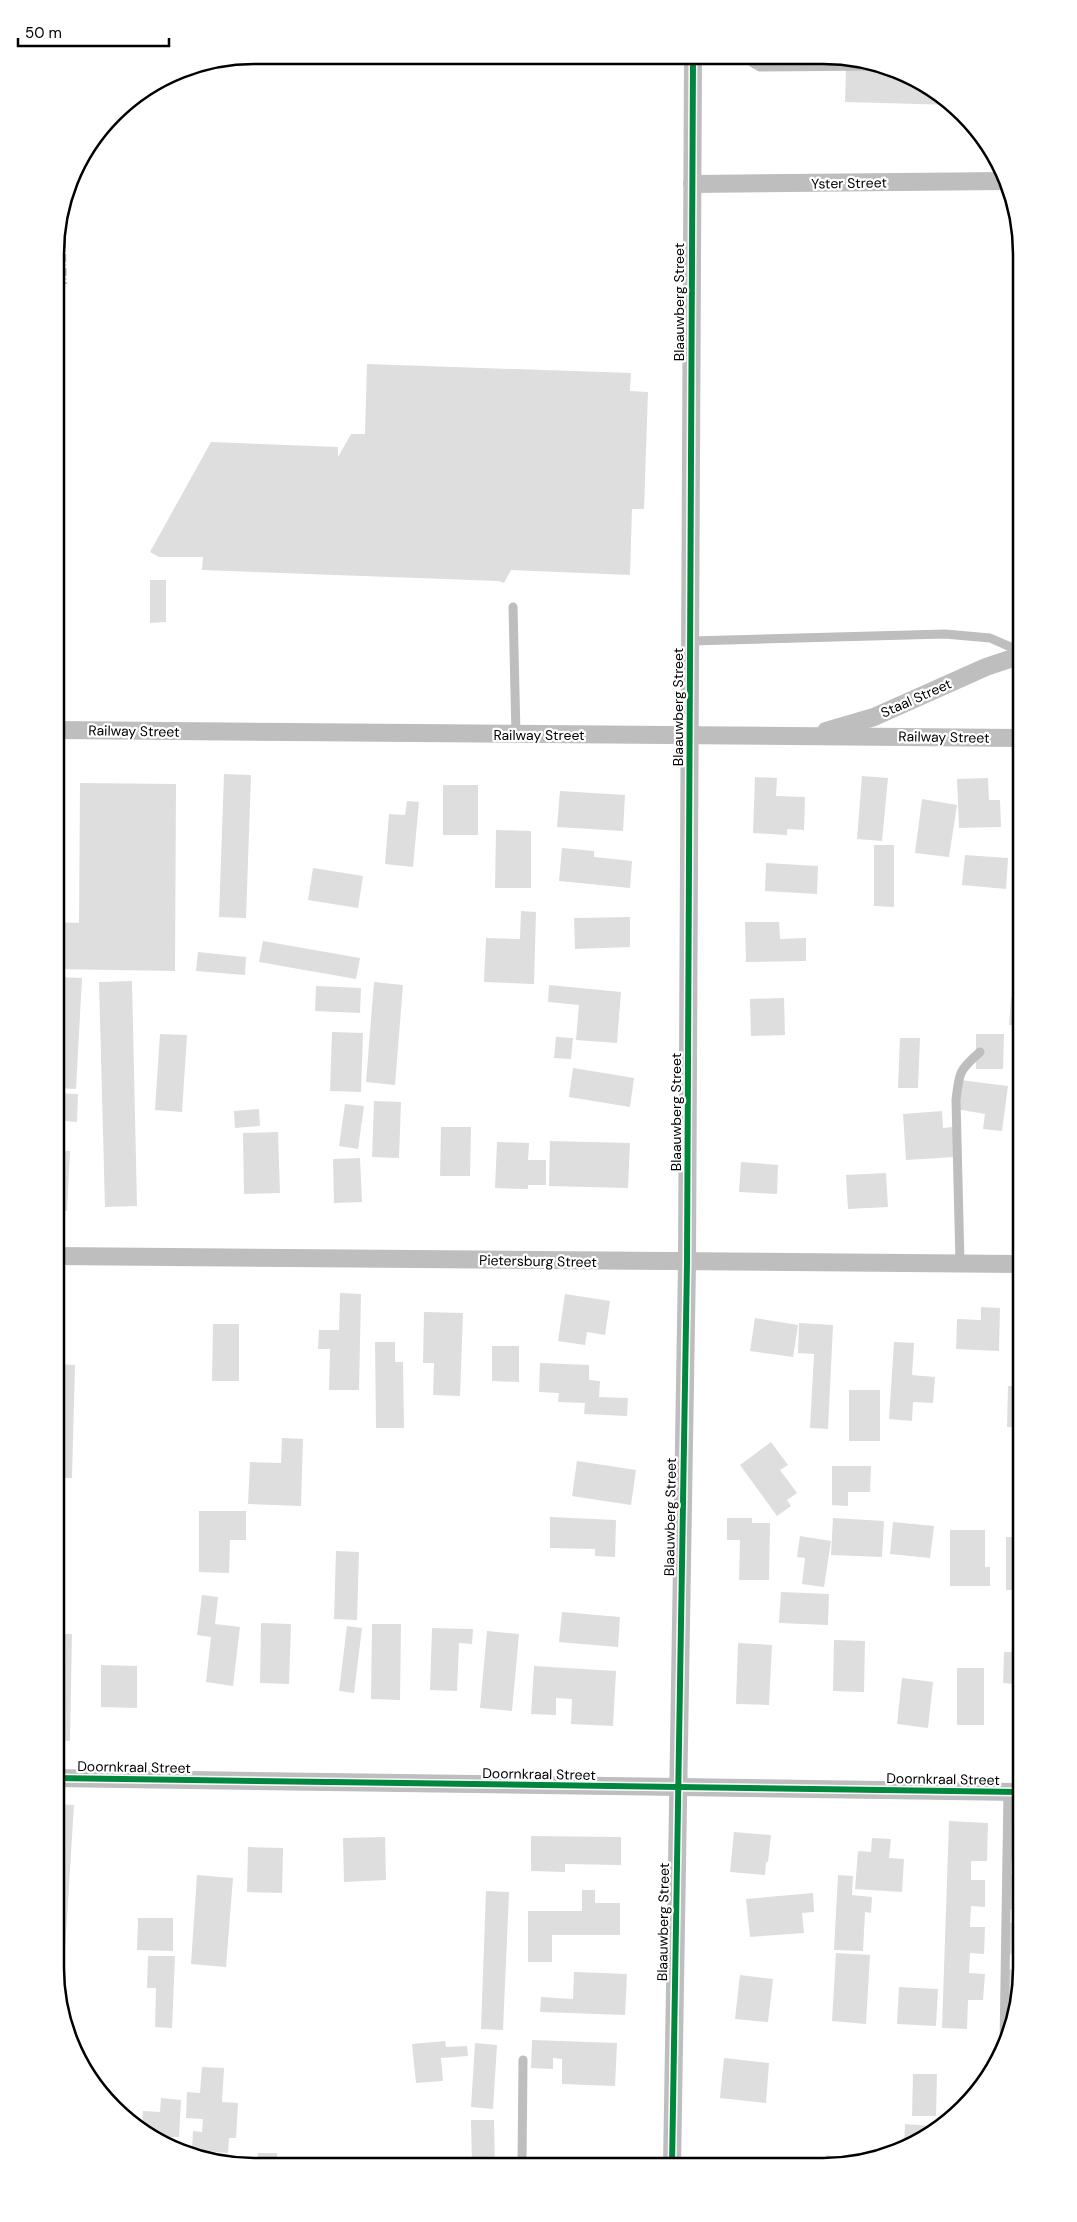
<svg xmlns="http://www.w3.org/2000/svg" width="1077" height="2222" viewBox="0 0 1077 2222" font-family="'DM Sans',sans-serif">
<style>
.building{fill:#dedede}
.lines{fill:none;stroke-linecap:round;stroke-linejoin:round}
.service{stroke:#bebebe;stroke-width:9}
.minor{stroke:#bebebe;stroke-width:18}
.rail{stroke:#bebebe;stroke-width:4;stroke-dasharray:8 2.5 1 2.5;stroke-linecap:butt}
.cycleway-casing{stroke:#fff;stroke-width:9}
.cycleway{stroke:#00873e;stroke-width:6}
.labels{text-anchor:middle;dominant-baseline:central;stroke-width:4.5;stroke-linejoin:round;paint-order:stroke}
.street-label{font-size:14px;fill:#000;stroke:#fff}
.rim{fill:none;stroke:#000;stroke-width:2.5}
</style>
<rect width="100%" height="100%" fill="#fff"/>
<g class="building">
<path d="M 846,67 L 891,69 L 911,76 L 955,105 L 845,102 Z"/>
<path d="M 367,364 L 631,373 L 630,391 L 648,392 L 644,509 L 632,509 L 630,575 L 511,570 L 504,583 L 499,581 L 202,570 L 203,557 L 159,557 L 150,552 L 211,442 L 338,447 L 338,457 L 351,434 L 365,434 Z"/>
<path d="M 150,580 L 166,580 L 166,622 L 150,623 Z"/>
<path d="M 224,774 L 251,775 L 246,918 L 219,917 Z"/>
<path d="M 862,776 L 888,778 L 882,841 L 857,839 Z"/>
<path d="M 755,777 L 777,778 L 776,796 L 805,797 L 804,830 L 787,829 L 787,835 L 753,833 Z"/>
<path d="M 988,778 L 989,800 L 1000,800 L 1001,827 L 959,828 L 957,779 Z"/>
<path d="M 80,783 L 176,784 L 175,971 L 55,969 L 55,922 L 79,923 Z"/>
<rect x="443" y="785" width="35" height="50"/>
<path d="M 560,791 L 625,795 L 623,831 L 557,827 Z"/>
<path d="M 922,799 L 957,805 L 949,857 L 915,853 Z"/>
<path d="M 407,801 L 419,802 L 413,867 L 385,864 L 389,814 L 405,815 Z"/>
<path d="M 496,830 L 531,831 L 531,888 L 495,888 Z"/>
<path d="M 874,845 L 894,845 L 894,907 L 874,906 Z"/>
<path d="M 562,848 L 594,851 L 594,857 L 632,861 L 630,888 L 559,881 Z"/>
<path d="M 965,855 L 1008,858 L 1006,889 L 962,885 Z"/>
<path d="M 766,863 L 818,866 L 817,894 L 765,891 Z"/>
<path d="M 313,868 L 363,876 L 358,908 L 308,900 Z"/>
<rect x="1013" y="906" width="9" height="32"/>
<path d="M 521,911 L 536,912 L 534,984 L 484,982 L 486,938 L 520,939 Z"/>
<path d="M 630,917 L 630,947 L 575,949 L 574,918 Z"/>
<path d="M 745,922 L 779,922 L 780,939 L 806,938 L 806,961 L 746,962 Z"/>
<path d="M 263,941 L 360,958 L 356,979 L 259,962 Z"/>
<path d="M 198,952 L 246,957 L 245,975 L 196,971 Z"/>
<path d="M 55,977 L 82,978 L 76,1089 L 55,1088 Z"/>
<path d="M 132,981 L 137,1206 L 105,1207 L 99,982 Z"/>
<path d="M 374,982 L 403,985 L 395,1085 L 366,1082 Z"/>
<path d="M 549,985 L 621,992 L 617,1043 L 576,1040 L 579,1005 L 548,1002 Z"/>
<path d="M 316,986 L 361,988 L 360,1013 L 315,1011 Z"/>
<path d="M 784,998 L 785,1035 L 751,1036 L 750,999 Z"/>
<path d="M 1011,998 L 1022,998 L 1022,1026 L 1009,1025 Z"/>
<path d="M 332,1032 L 363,1033 L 361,1092 L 330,1091 Z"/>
<path d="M 160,1034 L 187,1035 L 182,1112 L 155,1110 Z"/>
<path d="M 976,1034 L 1004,1034 L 1003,1069 L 976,1069 Z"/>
<path d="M 556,1037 L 573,1038 L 571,1059 L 554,1058 Z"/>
<path d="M 900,1038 L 920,1038 L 918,1088 L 898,1088 Z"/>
<path d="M 573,1068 L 634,1078 L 630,1107 L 569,1097 Z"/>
<path d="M 960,1080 L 1008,1086 L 1002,1131 L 983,1129 L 985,1114 L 956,1109 Z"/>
<path d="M 55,1093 L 78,1094 L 77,1122 L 55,1120 Z"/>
<path d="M 374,1101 L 401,1102 L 399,1158 L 372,1157 Z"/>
<path d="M 1013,1101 L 1022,1102 L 1022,1126 L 1012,1126 Z"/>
<path d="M 345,1104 L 364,1106 L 358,1149 L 339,1146 Z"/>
<path d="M 259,1109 L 260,1126 L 235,1128 L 234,1111 Z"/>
<path d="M 942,1111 L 943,1128 L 953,1127 L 955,1157 L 906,1160 L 903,1114 Z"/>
<path d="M 441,1127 L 471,1127 L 470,1176 L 440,1176 Z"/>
<path d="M 278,1132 L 280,1193 L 244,1194 L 243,1133 Z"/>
<path d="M 550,1141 L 630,1143 L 628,1188 L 549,1186 Z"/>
<path d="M 497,1142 L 529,1143 L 528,1160 L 546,1160 L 546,1185 L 528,1185 L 528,1189 L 495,1188 Z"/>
<path d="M 55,1150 L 70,1151 L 67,1211 L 55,1210 Z"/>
<path d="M 360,1158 L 362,1202 L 334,1203 L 333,1159 Z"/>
<path d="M 741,1162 L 778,1165 L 777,1194 L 739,1192 Z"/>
<path d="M 886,1173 L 888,1207 L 848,1209 L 846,1175 Z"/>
<path d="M 340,1293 L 361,1294 L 359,1390 L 329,1390 L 330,1349 L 318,1349 L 319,1330 L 339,1330 Z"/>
<path d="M 565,1294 L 610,1301 L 605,1335 L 587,1332 L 585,1345 L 558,1341 Z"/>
<path d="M 981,1307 L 1000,1308 L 999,1351 L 956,1349 L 957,1319 L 981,1320 Z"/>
<path d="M 424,1312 L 463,1313 L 460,1396 L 433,1395 L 434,1363 L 423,1363 Z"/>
<path d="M 755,1318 L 798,1325 L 793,1357 L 750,1351 Z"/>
<path d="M 799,1323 L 833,1325 L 828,1429 L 810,1428 L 814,1354 L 798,1353 Z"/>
<path d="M 213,1324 L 239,1324 L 239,1381 L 212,1381 Z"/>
<path d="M 1020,1335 L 1022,1335 L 1022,1361 L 1018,1361 Z"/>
<path d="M 375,1342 L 395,1342 L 395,1362 L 403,1362 L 404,1428 L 376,1428 Z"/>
<path d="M 894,1342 L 914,1343 L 912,1375 L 935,1377 L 933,1403 L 913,1402 L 912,1421 L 889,1419 Z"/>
<path d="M 492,1346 L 519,1346 L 519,1382 L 492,1381 Z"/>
<path d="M 540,1363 L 589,1365 L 589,1380 L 600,1381 L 599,1397 L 628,1398 L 627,1416 L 584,1414 L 585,1403 L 558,1402 L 559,1393 L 539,1392 Z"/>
<path d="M 55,1364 L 75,1365 L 72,1478 L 55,1478 Z"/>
<path d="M 1008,1386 L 1022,1386 L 1022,1427 L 1007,1427 Z"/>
<rect x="849" y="1390" width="31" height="51"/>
<path d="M 282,1438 L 303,1439 L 301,1506 L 248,1504 L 250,1462 L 281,1463 Z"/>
<path d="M 771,1442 L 788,1465 L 780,1470 L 797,1493 L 787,1500 L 791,1506 L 777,1516 L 740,1465 Z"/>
<path d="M 577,1461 L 636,1470 L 631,1505 L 572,1496 Z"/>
<path d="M 832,1466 L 871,1466 L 870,1492 L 848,1492 L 848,1506 L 832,1505 Z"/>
<path d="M 199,1511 L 246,1511 L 246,1540 L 230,1540 L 229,1573 L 199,1572 Z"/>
<path d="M 550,1517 L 616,1520 L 615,1557 L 595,1556 L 595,1549 L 550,1548 Z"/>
<path d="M 727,1518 L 752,1518 L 752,1523 L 770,1523 L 769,1580 L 739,1580 L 740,1540 L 727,1540 Z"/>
<path d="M 833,1518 L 884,1521 L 882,1557 L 831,1555 Z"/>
<path d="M 893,1522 L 934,1526 L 930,1558 L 890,1554 Z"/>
<path d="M 55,1526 L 62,1526 L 61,1600 L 55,1600 Z"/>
<path d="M 950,1530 L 985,1530 L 985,1567 L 990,1567 L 990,1586 L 950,1586 Z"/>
<path d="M 800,1536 L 831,1541 L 824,1587 L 802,1584 L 805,1558 L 797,1557 Z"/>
<rect x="1006" y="1537" width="16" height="53"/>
<path d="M 336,1551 L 359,1552 L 357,1620 L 334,1619 Z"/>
<path d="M 781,1592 L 829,1594 L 828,1625 L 779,1623 Z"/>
<path d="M 202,1595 L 218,1597 L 215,1624 L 240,1627 L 233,1686 L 206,1682 L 211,1637 L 197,1635 Z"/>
<path d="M 562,1612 L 620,1617 L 618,1647 L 559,1642 Z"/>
<path d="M 261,1623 L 291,1624 L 289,1684 L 260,1683 Z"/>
<path d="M 372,1624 L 401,1624 L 400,1700 L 371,1699 Z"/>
<path d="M 347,1626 L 362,1628 L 354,1693 L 339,1691 Z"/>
<path d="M 432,1628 L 473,1629 L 472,1644 L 459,1643 L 457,1691 L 430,1690 Z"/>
<path d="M 487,1631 L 519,1634 L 512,1711 L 480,1708 Z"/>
<path d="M 1017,1632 L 1022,1632 L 1022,1698 L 1013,1698 L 1013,1684 L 1003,1683 L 1004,1652 L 1016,1652 Z"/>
<path d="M 55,1634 L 72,1634 L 70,1741 L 55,1740 Z"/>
<path d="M 834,1640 L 865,1641 L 864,1692 L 833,1691 Z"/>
<path d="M 738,1643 L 772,1645 L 769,1705 L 736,1704 Z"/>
<path d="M 101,1665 L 137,1666 L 137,1708 L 101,1707 Z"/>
<path d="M 534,1666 L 616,1671 L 613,1726 L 571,1724 L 572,1699 L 556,1698 L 556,1715 L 531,1714 Z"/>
<rect x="957" y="1668" width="27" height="57"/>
<path d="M 902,1678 L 933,1682 L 928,1728 L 897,1724 Z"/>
<path d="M 55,1804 L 74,1805 L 61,2015 L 55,1968 Z"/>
<path d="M 949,1821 L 988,1823 L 987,1861 L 971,1861 L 971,1880 L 985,1880 L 985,1907 L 971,1906 L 970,1927 L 985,1927 L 984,1954 L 970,1953 L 969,1973 L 985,1974 L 983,2000 L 968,2000 L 967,2029 L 942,2028 Z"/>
<path d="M 734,1832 L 771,1835 L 768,1862 L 766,1862 L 765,1875 L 730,1872 Z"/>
<path d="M 1011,1834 L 1022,1835 L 1022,1862 L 1010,1861 Z"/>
<path d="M 531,1836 L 621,1837 L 621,1865 L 565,1864 L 565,1872 L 531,1871 Z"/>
<path d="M 385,1837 L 386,1880 L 344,1882 L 343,1838 Z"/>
<path d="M 872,1838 L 891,1839 L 889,1858 L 904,1859 L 902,1892 L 855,1889 L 858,1851 L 871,1852 Z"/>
<path d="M 248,1847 L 283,1848 L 282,1893 L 247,1892 Z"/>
<path d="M 197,1875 L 233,1878 L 226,1967 L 191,1964 Z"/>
<path d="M 838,1875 L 853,1876 L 852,1895 L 872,1897 L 871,1913 L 865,1912 L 863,1951 L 834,1950 Z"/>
<path d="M 1011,1875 L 1022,1876 L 1022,1909 L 1010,1909 Z"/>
<path d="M 582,1890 L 595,1890 L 595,1903 L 620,1903 L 620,1935 L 552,1935 L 552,1962 L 528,1962 L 528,1911 L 582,1911 Z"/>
<path d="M 486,1891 L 509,1892 L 503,2030 L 481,2029 Z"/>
<path d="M 813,1893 L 814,1912 L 802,1913 L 804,1933 L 750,1937 L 746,1899 Z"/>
<path d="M 138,1918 L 173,1918 L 173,1951 L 137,1950 Z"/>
<path d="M 1010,1923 L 1022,1923 L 1022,1955 L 1009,1954 Z"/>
<path d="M 836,1953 L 870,1955 L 866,2024 L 832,2021 Z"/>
<path d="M 148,1956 L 175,1956 L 172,2028 L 155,2027 L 156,1988 L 147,1988 Z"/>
<path d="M 1009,1969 L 1022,1970 L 1022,1982 L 1017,2000 L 1007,2000 Z"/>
<path d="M 574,1972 L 627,1974 L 625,2015 L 540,2012 L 541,1997 L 573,1999 Z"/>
<path d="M 740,1975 L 773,1979 L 768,2022 L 735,2019 Z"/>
<path d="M 899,1987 L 938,1989 L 936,2026 L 897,2024 Z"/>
<path d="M 1008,2016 L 1013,2016 L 1009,2033 L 1007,2033 Z"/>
<path d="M 532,2040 L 617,2043 L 615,2086 L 562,2084 L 562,2059 L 553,2058 L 553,2069 L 531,2068 Z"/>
<path d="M 445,2041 L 446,2047 L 467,2046 L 468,2056 L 441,2058 L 443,2081 L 416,2083 L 412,2044 Z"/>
<path d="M 475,2043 L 497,2045 L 493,2109 L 471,2107 Z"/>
<path d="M 724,2058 L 769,2063 L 766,2103 L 720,2098 Z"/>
<path d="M 202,2067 L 224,2068 L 222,2102 L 238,2103 L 236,2138 L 229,2138 L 228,2153 L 192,2150 L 193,2131 L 202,2132 L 203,2119 L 186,2118 L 187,2092 L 200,2093 Z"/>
<path d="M 913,2074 L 937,2074 L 936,2116 L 912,2116 Z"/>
<path d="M 161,2098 L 181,2100 L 179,2137 L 170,2137 L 169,2148 L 142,2130 L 143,2111 L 160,2112 Z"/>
<path d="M 471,2120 L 494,2120 L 495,2165 L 472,2165 Z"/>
<path d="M 905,2124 L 931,2126 L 930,2135 L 904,2147 Z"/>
<path d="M 258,2153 L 277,2153 L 277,2164 L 258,2163 Z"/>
<path d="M 827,2155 L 858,2162 L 824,2167 Z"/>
</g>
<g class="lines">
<g class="service">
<path d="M 750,58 L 753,63 L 760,67 L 884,66"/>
<path d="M 513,607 L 516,735"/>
<path d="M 691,641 L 945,634 L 990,638 L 1022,652"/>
<path d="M 55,850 L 56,731"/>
<path d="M 960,1263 L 956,1100 C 959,1073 959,1070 980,1052"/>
<path d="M 1004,2044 L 1008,1792"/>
<path d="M 522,2165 L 523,2060"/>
</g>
<g class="minor">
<path d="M 692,184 L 1006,181"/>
<path d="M 55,730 L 1022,738"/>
<path d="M 826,731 L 874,717 L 986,667 L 1022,655"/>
<path d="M 55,1256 L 1022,1264"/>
<path d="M 55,1778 L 1022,1792"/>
<path d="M 672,2166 L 687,1263 L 693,58"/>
</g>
<path class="rail" d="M 63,212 L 65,284"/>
<defs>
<g id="cycleway">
<path d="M 55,1778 L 1022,1792"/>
<path d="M 672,2166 L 687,1263 L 693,58"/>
</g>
</defs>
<use href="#cycleway" class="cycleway-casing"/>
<use href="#cycleway" class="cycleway"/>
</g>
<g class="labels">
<g class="street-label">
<text transform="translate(849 183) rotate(-1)">Yster Street</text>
<text transform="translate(679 302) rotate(-90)">Blaauwberg Street</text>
<text transform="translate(916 698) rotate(-24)">Staal Street</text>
<text transform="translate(678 707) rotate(-90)">Blaauwberg Street</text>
<text transform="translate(134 731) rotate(1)">Railway Street</text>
<text x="539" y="735">Railway Street</text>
<text transform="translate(944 737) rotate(1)">Railway Street</text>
<text transform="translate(676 1112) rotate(-90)">Blaauwberg Street</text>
<text transform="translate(538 1261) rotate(1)">Pietersburg Street</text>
<text transform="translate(670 1517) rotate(-89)">Blaauwberg Street</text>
<text transform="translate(134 1767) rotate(1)">Doornkraal Street</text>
<text transform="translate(539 1774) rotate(1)">Doornkraal Street</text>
<text transform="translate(943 1779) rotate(1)">Doornkraal Street</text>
<text transform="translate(663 1922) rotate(-89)">Blaauwberg Street</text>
</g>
</g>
<path d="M0 0H1077V2222H0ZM254 64H823A190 190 0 0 1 1013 254V1968A190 190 0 0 1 823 2158H254A190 190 0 0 1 64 1968V254A190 190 0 0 1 254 64Z" fill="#fff" fill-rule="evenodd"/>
<path class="rim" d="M254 64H823A190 190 0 0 1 1013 254V1968A190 190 0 0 1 823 2158H254A190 190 0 0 1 64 1968V254A190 190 0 0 1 254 64Z"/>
<path d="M18 38v8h151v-8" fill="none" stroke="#000000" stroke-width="2.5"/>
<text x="25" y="38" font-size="15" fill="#000000" stroke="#ffffff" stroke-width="4" paint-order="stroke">50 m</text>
</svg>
